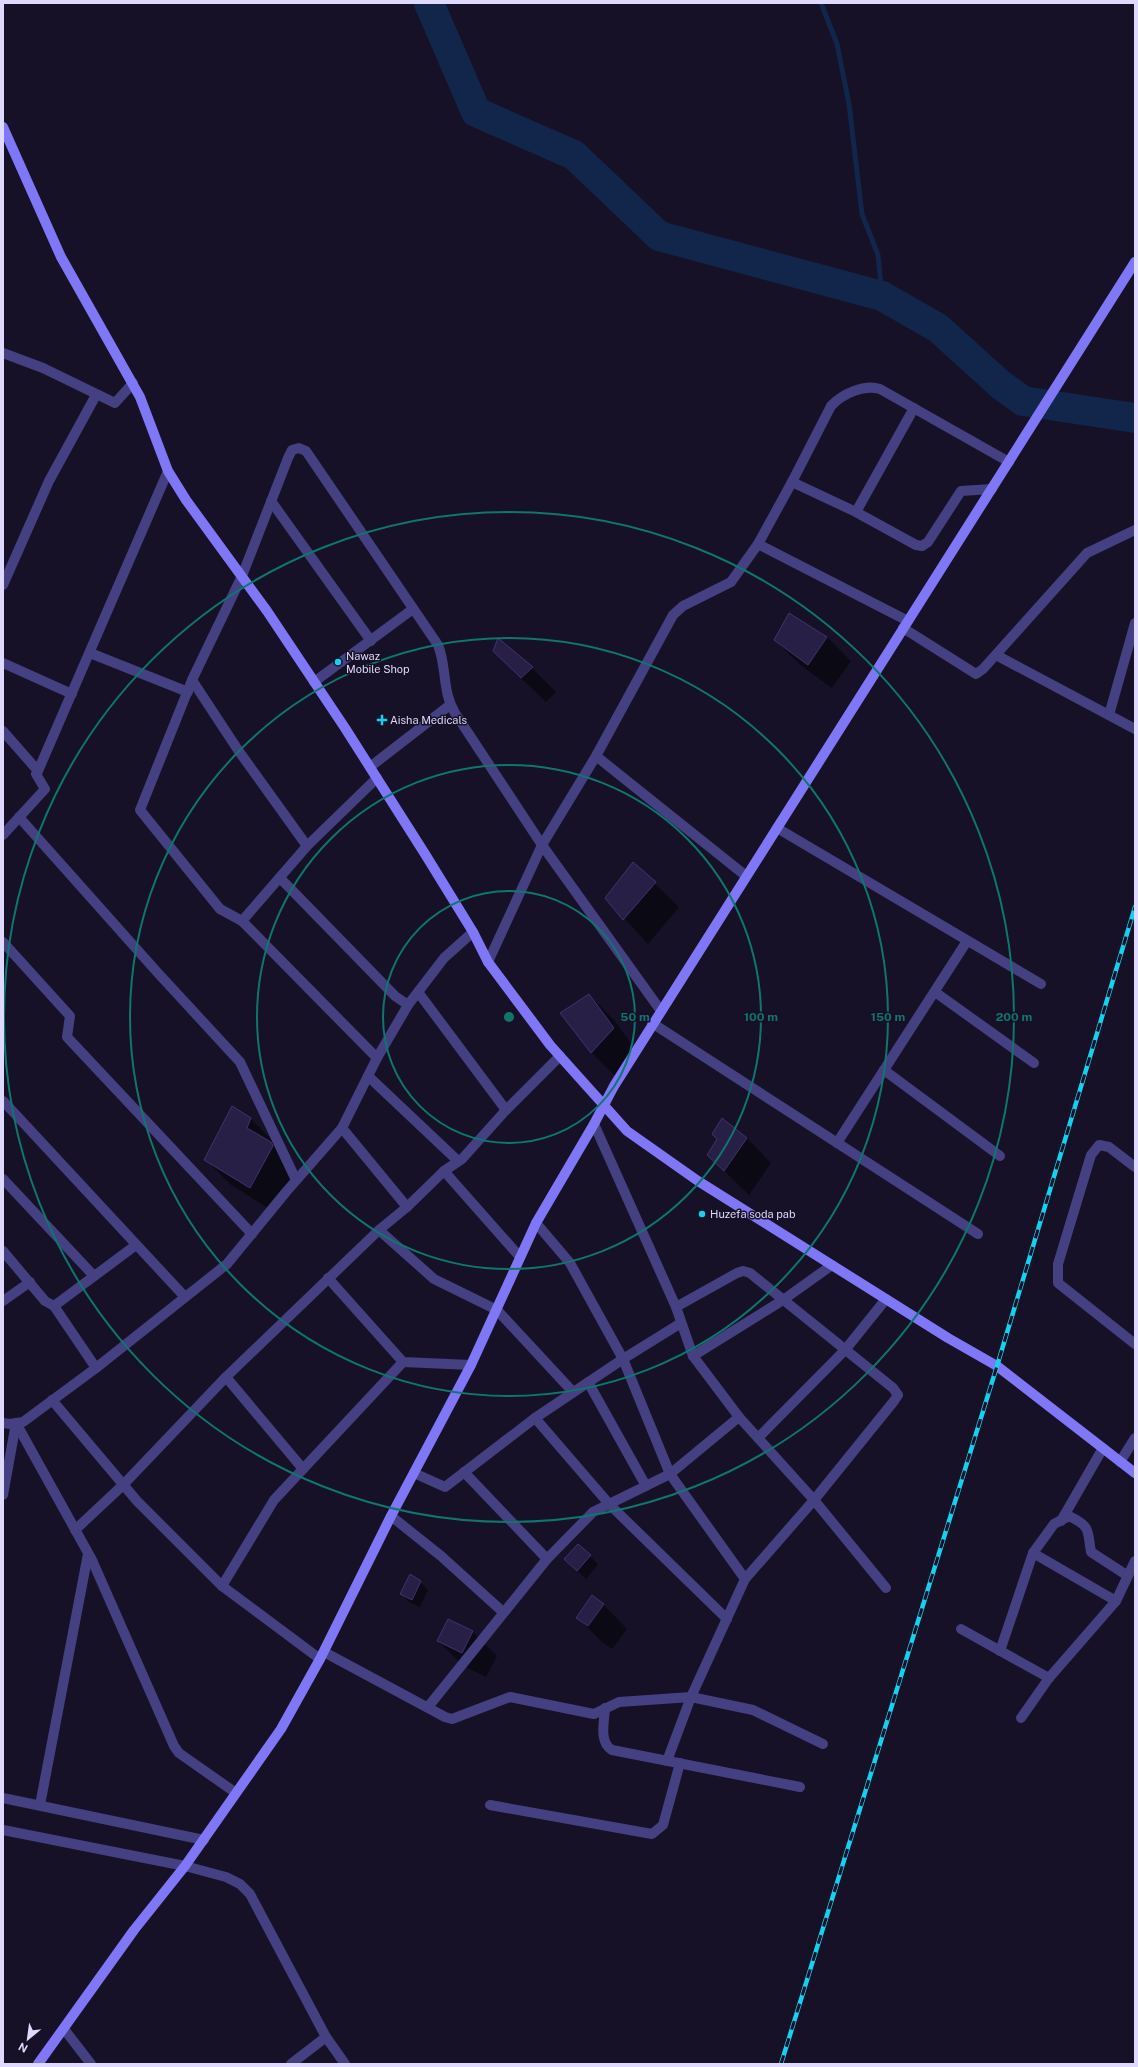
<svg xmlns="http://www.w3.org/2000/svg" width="1138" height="2067" viewBox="0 0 1138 2067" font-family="'Public Sans',sans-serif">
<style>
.shadow{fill:#0007}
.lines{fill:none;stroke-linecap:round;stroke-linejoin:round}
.stream{stroke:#12254a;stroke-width:5}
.river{stroke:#12254a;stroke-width:30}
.building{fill:#281f46;stroke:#413271}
.street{stroke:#444082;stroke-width:10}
.secondary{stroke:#7f77f6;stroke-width:10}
.rail-casing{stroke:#12d2f0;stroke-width:4.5}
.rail{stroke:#161127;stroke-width:3;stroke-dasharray:9;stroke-linecap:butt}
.ring{fill:none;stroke:#0f766e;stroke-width:2}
.poi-dot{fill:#12d2f0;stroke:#161127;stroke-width:1.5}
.labels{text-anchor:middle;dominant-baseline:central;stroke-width:3;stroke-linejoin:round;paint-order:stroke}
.poi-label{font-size:11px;fill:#dfd9fd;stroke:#161127;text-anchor:start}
.centre{fill:#0f766e;stroke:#161127;stroke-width:2}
.ring-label{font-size:12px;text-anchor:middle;font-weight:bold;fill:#0f766e;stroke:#161127;stroke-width:3;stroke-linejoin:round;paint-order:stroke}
</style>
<rect width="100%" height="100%" fill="#161127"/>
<g class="shadow">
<path d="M 827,637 L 851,661 L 832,688 L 799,664 L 775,640 Z"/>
<path d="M 532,668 L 556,692 L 546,702 L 518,675 Z"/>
<path d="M 633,863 L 679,907 L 648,944 L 606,898 Z"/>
<path d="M 589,995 L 613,1019 L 638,1052 L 616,1077 L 592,1053 L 562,1013 Z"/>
<path d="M 251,1119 L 275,1143 L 274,1146 L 296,1171 L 274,1212 L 230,1184 L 205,1159 Z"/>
<path d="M 723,1120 L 747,1138 L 771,1163 L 749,1195 L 708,1155 L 718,1139 Z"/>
<path d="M 578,1545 L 598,1564 L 586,1579 L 573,1567 Z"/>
<path d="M 420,1582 L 428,1590 L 420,1607 L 409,1602 L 401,1593 Z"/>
<path d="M 603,1604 L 627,1629 L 612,1649 L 602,1642 L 578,1618 Z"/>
<path d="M 473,1632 L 497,1656 L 486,1677 L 462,1665 L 438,1641 Z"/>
</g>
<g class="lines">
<path class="stream" d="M 821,3 L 837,44 L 849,104 L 862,214 L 878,255 L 882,296"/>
<path class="river" d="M 429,3 L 476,112 L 574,155 L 659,236 L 882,296 L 938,328 L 1001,385 L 1023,401 L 1135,418"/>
</g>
<g class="building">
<path d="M 789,613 L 827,637 L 808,665 L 774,640 Z"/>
<path d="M 498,638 L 533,667 L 521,678 L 493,651 Z"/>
<path d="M 633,862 L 656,882 L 623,920 L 605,898 Z"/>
<path d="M 589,994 L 614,1028 L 591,1053 L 560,1013 Z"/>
<path d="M 232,1106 L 251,1118 L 247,1128 L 271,1142 L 273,1146 L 250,1188 L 204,1160 Z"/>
<path d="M 722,1118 L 747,1138 L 724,1171 L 707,1155 L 717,1139 L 712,1134 Z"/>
<path d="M 578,1544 L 591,1555 L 577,1571 L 564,1559 Z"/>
<path d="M 410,1574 L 421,1581 L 412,1600 L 400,1594 Z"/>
<path d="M 592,1595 L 604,1604 L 588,1626 L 576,1618 Z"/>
<path d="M 448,1619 L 473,1631 L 462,1653 L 437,1641 Z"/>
</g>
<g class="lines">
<g class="street">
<path d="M 3,353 L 43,368 L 115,403 L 133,383"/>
<path d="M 792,482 L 856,512 L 916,545 L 922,546 L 928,542 L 961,491 L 992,489"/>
<path d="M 271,501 L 371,641"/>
<path d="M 856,512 L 914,408"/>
<path d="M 758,544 L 908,621"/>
<path d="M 3,585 L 49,481 L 96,395"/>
<path d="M 903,628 L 976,674 L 983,669 L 1087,553 L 1135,530"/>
<path d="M 90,653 L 188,692"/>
<path d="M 996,655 L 1135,729"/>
<path d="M 3,663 L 72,694"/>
<path d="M 192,680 L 238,750 L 307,846"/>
<path d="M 314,682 L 413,609"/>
<path d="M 1109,715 L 1135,623"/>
<path d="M 3,731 L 38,771 L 168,471"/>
<path d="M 596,756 L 746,876"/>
<path d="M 370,767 L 450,705"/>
<path d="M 377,778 L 307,846 L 242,921 L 220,909 L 140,810 L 192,680 L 242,576 L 288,458 L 292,450 L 299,448 L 306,451 L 438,645 C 447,667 442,692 455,713 L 542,845 L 661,1011"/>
<path d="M 19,817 L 157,972 L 240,1062 L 296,1180"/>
<path d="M 777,828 L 1041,984"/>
<path d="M 3,835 L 45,789 L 36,774 L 38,771"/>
<path d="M 280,878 L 395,996 L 408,1005 L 444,958 L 473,932"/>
<path d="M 242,921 L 377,1058 L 408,1005"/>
<path d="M 3,942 L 70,1016 L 67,1037 L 252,1234"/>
<path d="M 488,962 L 542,845 L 596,756 L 673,615 L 683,606 L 731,582 L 758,544 L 792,482 L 831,406 C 842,394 864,384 880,389 L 1009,462"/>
<path d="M 418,992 L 506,1110"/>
<path d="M 935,992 L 1034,1063"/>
<path d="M 652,1023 L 978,1234"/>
<path d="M 884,1070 L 1000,1156"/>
<path d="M 368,1076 L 458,1161"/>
<path d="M 3,1101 L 185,1297"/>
<path d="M 594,1124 L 676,1307 L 693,1356 L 739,1417 L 814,1500 L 745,1579 L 691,1697 L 667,1761"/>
<path d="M 342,1128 L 407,1207"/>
<path d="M 837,1143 L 967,941"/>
<path d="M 1135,1167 L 1109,1147 L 1099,1145 L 1091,1155 L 1058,1264 L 1058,1283 L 1135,1344"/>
<path d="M 444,1171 L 520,1257"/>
<path d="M 3,1179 L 94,1276"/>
<path d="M 536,1223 L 570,1263 L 623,1359 L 670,1474 L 745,1579"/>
<path d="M 379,1230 L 434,1279 L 497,1310 L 573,1392"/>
<path d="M 3,1251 L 45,1301 L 54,1306 L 136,1245"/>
<path d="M 328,1278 L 403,1362 L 471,1365"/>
<path d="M 3,1301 L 30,1282"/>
<path d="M 54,1306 L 96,1368"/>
<path d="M 676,1307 L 737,1273 L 743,1271 L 750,1273 L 893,1388 L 898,1395 L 894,1401 L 814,1500 L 886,1588"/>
<path d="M 693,1356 L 783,1300 L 832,1265"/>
<path d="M 226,1377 L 303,1469"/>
<path d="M 588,1382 L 646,1486"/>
<path d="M 52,1400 L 137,1501 L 222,1586 L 320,1659"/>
<path d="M 535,1418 L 610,1505 L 727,1619"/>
<path d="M 3,1423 L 10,1424 L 23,1422 L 96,1368 L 227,1264 L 286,1192 L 342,1128 L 377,1058"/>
<path d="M 16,1423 L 92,1560 L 174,1746 L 179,1753 L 236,1793"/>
<path d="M 758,1438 L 845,1350 L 886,1299"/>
<path d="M 1120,1462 L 1135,1438"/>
<path d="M 464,1472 L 547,1559"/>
<path d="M 414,1473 L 445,1487 L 535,1418 L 623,1359 L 681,1323"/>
<path d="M 3,1495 L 16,1423"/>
<path d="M 391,1516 L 441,1556 L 503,1612"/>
<path d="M 1061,1521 L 1103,1448"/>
<path d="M 75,1530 L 123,1485 L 226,1377 L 379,1230 L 407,1207 L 444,1171 L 462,1159 L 506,1110 L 560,1056"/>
<path d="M 1033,1553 L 1116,1601"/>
<path d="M 222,1586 L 274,1500 L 403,1362"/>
<path d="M 961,1629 L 1049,1678"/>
<path d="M 1000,1651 L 1033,1553 L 1054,1524 L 1069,1516 C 1092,1527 1087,1531 1091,1552 L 1128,1576"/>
<path d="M 324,1652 L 445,1717 L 452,1719 L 510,1697 L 594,1714 L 619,1702 L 691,1697 L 753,1710 L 823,1744"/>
<path d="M 428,1707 L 547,1559 L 593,1512 L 670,1474 L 739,1417"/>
<path d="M 605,1708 C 604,1723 599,1742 612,1750 L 800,1787"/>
<path d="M 1021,1718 L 1049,1678 L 1116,1601 L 1135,1561"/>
<path d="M 3,1798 L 204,1840"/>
<path d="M 40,1805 L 88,1554"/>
<path d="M 490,1805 L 652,1834 L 663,1825 L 680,1763"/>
<path d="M 3,1830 L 185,1866 L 226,1877 L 240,1884 L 250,1894 L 326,2037 L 345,2064"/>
<path d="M 64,2029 L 91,2064"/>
<path d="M 291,2064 L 326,2037"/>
</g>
<g class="secondary">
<path d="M 3,127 L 61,257 L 140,397 L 168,471 L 186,500 L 267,611 L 345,728 L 425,854 L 473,932 L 488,962 L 550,1045 L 627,1131 L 698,1181 L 948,1338 L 997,1366 L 1135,1473"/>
<path d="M 38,2064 L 134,1930 L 185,1866 L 281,1729 L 320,1659 L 391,1516 L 471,1365 L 536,1223 L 594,1124 L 614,1086 L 1135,262"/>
</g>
<defs>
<path id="rail" d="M 781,2064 L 997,1366 L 1135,907"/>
</defs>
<use href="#rail" class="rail-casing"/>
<use href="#rail" class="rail"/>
</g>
<g class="ring">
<circle cx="509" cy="1017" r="126"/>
<circle cx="509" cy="1017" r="252"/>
<circle cx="509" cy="1017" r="379"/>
<circle cx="509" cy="1017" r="505"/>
</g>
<g class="poi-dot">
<circle cx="338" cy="662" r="4"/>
<path d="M380 714h4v4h4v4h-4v4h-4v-4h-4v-4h4z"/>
<circle cx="702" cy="1214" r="4"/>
</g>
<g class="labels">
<g class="poi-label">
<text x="346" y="656">Nawaz<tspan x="346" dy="13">Mobile Shop</tspan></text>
<text x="390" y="720">Aisha Medicals</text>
<text x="710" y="1214">Huzefa soda pab</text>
</g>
</g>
<circle cx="509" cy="1017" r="6" class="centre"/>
<g class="ring-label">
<text x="635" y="1021">50 m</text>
<text x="761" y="1021">100 m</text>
<text x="888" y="1021">150 m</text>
<text x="1014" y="1021">200 m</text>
</g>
<rect width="1138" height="2067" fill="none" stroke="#dfd9fd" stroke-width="8"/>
<g transform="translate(28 2039) rotate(209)" stroke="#161127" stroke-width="3" paint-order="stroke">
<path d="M0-3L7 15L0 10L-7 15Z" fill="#dfd9fd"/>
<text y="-6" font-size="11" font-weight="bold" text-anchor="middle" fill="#dfd9fd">N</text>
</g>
</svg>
